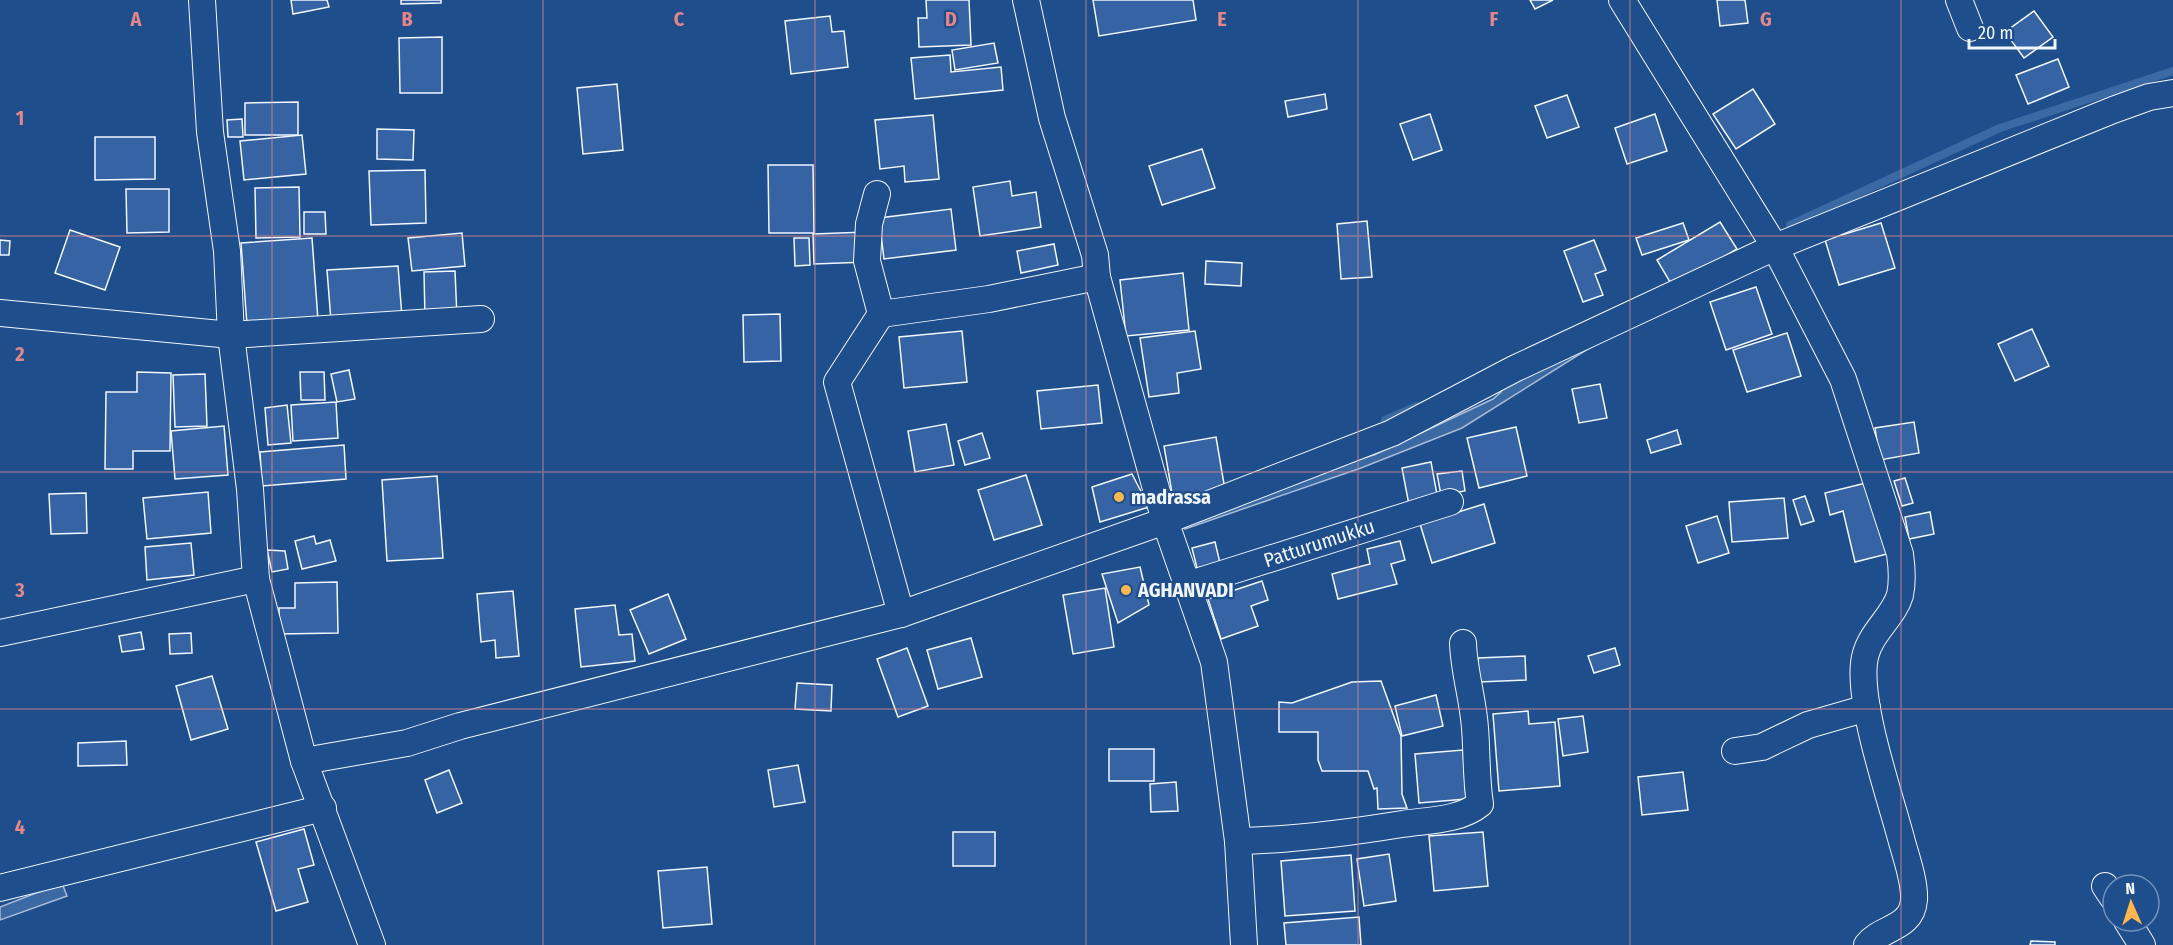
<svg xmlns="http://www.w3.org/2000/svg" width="2173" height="945" viewBox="0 0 2173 945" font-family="'Fira Sans Condensed',sans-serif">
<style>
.water{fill:#3b69a3;stroke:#a8bbd7;stroke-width:1.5}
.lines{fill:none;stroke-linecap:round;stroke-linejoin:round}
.stream{stroke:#3b69a3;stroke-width:8}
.building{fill:#3563a3;stroke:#f2f6ff;stroke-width:1.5}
.street-casing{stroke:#f2f6ff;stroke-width:28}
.street{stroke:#1f4e8c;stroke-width:26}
.grid{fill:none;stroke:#e38589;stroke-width:1.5;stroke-opacity:0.55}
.poi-dot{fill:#ffb74d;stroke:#1f4e8c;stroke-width:2}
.labels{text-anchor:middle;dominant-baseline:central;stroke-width:4.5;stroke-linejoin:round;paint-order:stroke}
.poi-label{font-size:20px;font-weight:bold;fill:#f2f6ff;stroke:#1f4e8c;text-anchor:start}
.street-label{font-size:20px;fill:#f2f6ff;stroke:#1f4e8c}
.grid-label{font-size:20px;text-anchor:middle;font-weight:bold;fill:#e38589;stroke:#1f4e8c;stroke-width:4.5;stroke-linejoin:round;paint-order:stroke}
</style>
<rect width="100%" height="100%" fill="#1f4e8c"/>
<g class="water">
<path d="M 1599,342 L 1462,428 L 1361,468 L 1185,529 L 1182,520 L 1311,473 L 1374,455 L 1493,399 L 1501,392 L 1507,381 Z"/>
<path d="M 62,883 L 67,896 L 0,920 L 0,907 Z"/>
</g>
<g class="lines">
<g class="stream">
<path d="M 1790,225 L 2000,128 L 2173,71"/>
<path d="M 1385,420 L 1417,406"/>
</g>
</g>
<g class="building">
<path d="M 291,0 L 327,0 L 329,7 L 293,14 Z"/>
<path d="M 401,0 L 441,0 L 441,3 L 401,4 Z"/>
<path d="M 926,0 L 969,0 L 971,45 L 919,47 L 918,18 L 927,18 Z"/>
<path d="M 1093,0 L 1193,0 L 1196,20 L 1099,36 Z"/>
<path d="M 1530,0 L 1553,0 L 1535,9 Z"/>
<path d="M 1717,0 L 1745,0 L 1748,23 L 1720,26 Z"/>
<path d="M 2034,11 L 2053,37 L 2024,58 L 2005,32 Z"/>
<path d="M 830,16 L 832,32 L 844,31 L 848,67 L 791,74 L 785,21 Z"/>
<path d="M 442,37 L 442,93 L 400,93 L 399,38 Z"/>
<path d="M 994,43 L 998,63 L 955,70 L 952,50 Z"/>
<path d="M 950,55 L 951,72 L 1001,67 L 1003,90 L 915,99 L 911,58 Z"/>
<path d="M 2058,59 L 2069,87 L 2028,104 L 2016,75 Z"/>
<path d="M 617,84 L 623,150 L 583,154 L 577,88 Z"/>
<path d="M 1753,89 L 1775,124 L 1736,149 L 1713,114 Z"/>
<path d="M 1325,94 L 1327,109 L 1288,117 L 1285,101 Z"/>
<path d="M 1567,95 L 1579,127 L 1547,138 L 1535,106 Z"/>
<path d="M 298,102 L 298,135 L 245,135 L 245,103 Z"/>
<path d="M 1430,114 L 1442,150 L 1413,160 L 1400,124 Z"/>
<path d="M 1655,114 L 1667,151 L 1627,164 L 1615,128 Z"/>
<path d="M 933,115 L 939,179 L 905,182 L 904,166 L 880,169 L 875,120 Z"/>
<path d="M 242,119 L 243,137 L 228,137 L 227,120 Z"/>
<path d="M 377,129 L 414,130 L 413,160 L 377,159 Z"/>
<path d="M 302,135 L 306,174 L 244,180 L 240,141 Z"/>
<path d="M 95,137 L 155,137 L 155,179 L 95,180 Z"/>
<path d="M 1202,149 L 1215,188 L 1162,205 L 1149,166 Z"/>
<path d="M 768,165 L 813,165 L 814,233 L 769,233 Z"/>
<path d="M 425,170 L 426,223 L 371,225 L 369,171 Z"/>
<path d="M 1010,181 L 1012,196 L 1036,192 L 1041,227 L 980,236 L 973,187 Z"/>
<path d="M 299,187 L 300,237 L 256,238 L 255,188 Z"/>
<path d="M 126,189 L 169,189 L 169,232 L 127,233 Z"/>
<path d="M 951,209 L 956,250 L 884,259 L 879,218 Z"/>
<path d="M 304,212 L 325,212 L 326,234 L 304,234 Z"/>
<path d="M 1367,221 L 1372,277 L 1341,279 L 1337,224 Z"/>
<path d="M 1720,222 L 1737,249 L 1673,287 L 1657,260 Z"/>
<path d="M 1683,223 L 1689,240 L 1642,255 L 1636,238 Z"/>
<path d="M 1881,223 L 1895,268 L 1839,285 L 1825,240 Z"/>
<path d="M 70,230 L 120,247 L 105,290 L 55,273 Z"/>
<path d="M 866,232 L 867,262 L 814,264 L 813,234 Z"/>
<path d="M 462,233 L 465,266 L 412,271 L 408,238 Z"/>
<path d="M 312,238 L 318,320 L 247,325 L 241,243 Z"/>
<path d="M 794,238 L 809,238 L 810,265 L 795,266 Z"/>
<path d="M 0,240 L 10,241 L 9,255 L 0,255 Z"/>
<path d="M 1594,240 L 1606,270 L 1595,274 L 1603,295 L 1583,302 L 1564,251 Z"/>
<path d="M 1054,244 L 1058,265 L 1021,273 L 1017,251 Z"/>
<path d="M 1206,261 L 1242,263 L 1241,286 L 1205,284 Z"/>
<path d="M 398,266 L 402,317 L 331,321 L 327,270 Z"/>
<path d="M 455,271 L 457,317 L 425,318 L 424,272 Z"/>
<path d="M 1183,273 L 1189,330 L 1126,336 L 1120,280 Z"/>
<path d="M 1756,287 L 1772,334 L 1726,350 L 1710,302 Z"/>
<path d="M 780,314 L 781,361 L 744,362 L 743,315 Z"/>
<path d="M 2032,329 L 2049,366 L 2015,381 L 1998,344 Z"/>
<path d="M 962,331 L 967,382 L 904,388 L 899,337 Z"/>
<path d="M 1195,331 L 1201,369 L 1177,373 L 1179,393 L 1149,397 L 1140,338 Z"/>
<path d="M 1787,333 L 1801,376 L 1747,392 L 1733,350 Z"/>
<path d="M 349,370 L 355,399 L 337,402 L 331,374 Z"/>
<path d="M 137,372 L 171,373 L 170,451 L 133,451 L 133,469 L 105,469 L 106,392 L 137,392 Z"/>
<path d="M 300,372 L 324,372 L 325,400 L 301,400 Z"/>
<path d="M 205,374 L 207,426 L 175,427 L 173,375 Z"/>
<path d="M 1600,384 L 1607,418 L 1579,423 L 1572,389 Z"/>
<path d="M 1098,385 L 1102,423 L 1041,429 L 1037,391 Z"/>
<path d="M 336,402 L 338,438 L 293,441 L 291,405 Z"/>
<path d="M 287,405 L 291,443 L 268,445 L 265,408 Z"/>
<path d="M 1914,422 L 1919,453 L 1880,460 L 1875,428 Z"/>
<path d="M 946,424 L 954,465 L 915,472 L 908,431 Z"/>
<path d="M 224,426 L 228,475 L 175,479 L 171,431 Z"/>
<path d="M 1516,427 L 1527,476 L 1479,488 L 1467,438 Z"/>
<path d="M 1677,430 L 1681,444 L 1651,453 L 1647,440 Z"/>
<path d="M 982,433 L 990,458 L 965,465 L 958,441 Z"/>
<path d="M 1216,437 L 1225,490 L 1173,499 L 1164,446 Z"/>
<path d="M 344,445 L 346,479 L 262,486 L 260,452 Z"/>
<path d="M 1431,462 L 1438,500 L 1409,505 L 1402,468 Z"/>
<path d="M 1462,471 L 1465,491 L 1441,495 L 1437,474 Z"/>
<path d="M 1132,474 L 1149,507 L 1100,522 L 1092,487 Z"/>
<path d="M 1026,475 L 1042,525 L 994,540 L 978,490 Z"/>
<path d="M 437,476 L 443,558 L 387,561 L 382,480 Z"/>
<path d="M 1905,478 L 1913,503 L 1902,506 L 1894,481 Z"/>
<path d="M 1870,482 L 1887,554 L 1855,562 L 1843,511 L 1830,515 L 1825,493 Z"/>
<path d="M 208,492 L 211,533 L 147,539 L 143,498 Z"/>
<path d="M 86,493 L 87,533 L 51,534 L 49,494 Z"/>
<path d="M 1805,496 L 1814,521 L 1801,525 L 1793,500 Z"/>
<path d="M 1784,498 L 1788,538 L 1732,542 L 1729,502 Z"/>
<path d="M 1484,504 L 1495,543 L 1432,563 L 1420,524 Z"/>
<path d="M 1930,512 L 1934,534 L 1909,539 L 1905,517 Z"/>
<path d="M 1717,516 L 1729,553 L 1698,563 L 1686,526 Z"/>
<path d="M 314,536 L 316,544 L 330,540 L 336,561 L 302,569 L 295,541 Z"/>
<path d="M 1400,541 L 1405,560 L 1391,564 L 1397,584 L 1338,599 L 1332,574 L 1370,564 L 1367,549 Z"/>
<path d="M 1215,542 L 1220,563 L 1197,568 L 1192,548 Z"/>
<path d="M 191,543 L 194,575 L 147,580 L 145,547 Z"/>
<path d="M 267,550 L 285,551 L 288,569 L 272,572 Z"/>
<path d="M 1140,567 L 1149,605 L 1118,623 L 1102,574 Z"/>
<path d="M 1262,581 L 1268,600 L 1251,606 L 1258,626 L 1221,639 L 1208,599 Z"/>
<path d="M 337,582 L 338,633 L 279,634 L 279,608 L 295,608 L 295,583 Z"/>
<path d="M 1105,588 L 1114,647 L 1073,654 L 1063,595 Z"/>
<path d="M 513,591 L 519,656 L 496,658 L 495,640 L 481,642 L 477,594 Z"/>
<path d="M 668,594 L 686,639 L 649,654 L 630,610 Z"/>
<path d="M 615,605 L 619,635 L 632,634 L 635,661 L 581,667 L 575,609 Z"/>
<path d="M 141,632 L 144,649 L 122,652 L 119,636 Z"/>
<path d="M 191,633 L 192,653 L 170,654 L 169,634 Z"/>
<path d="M 971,638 L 982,677 L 938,689 L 927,650 Z"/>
<path d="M 907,648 L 928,706 L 898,717 L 877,659 Z"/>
<path d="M 1615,648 L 1620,665 L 1594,673 L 1588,656 Z"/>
<path d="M 1525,656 L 1526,680 L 1479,682 L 1478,658 Z"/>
<path d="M 212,676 L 228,729 L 191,740 L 176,686 Z"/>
<path d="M 1381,681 L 1401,736 L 1402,794 L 1407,808 L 1378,809 L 1377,788 L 1374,789 L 1368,771 L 1322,771 L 1318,760 L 1318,732 L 1279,732 L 1279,702 L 1292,703 L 1352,682 Z"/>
<path d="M 797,683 L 832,685 L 831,711 L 795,709 Z"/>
<path d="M 1436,695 L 1443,726 L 1402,736 L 1395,706 Z"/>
<path d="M 1528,711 L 1529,724 L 1555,722 L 1560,786 L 1499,791 L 1493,714 Z"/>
<path d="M 1583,716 L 1588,752 L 1563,756 L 1558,719 Z"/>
<path d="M 126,741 L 127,765 L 78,766 L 78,743 Z"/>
<rect x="1109" y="749" width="45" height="32"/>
<path d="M 1463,750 L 1466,799 L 1419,803 L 1415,754 Z"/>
<path d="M 798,765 L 805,802 L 774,807 L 768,770 Z"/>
<path d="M 449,770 L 462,803 L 437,813 L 425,780 Z"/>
<path d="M 1683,772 L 1688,810 L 1642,815 L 1638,777 Z"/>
<path d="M 1176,782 L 1178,811 L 1151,812 L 1150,784 Z"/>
<path d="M 304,829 L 314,865 L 298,869 L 308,902 L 276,911 L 256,842 Z"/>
<rect x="953" y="832" width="42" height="34"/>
<path d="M 1483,832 L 1488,886 L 1434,891 L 1429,836 Z"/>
<path d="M 1389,854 L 1396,901 L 1364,906 L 1357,859 Z"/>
<path d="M 1351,855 L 1355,911 L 1285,916 L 1281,861 Z"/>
<path d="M 707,867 L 712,924 L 663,928 L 658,871 Z"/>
<path d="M 1359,917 L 1361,945 L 1286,945 L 1284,923 Z"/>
<path d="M 2031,941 L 2055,942 L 2055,945 L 2030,945 Z"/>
</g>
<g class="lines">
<defs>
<g id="street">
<path d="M 202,0 L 210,132 L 227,251 L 231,335 L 250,489 L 256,579 L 304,761"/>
<path d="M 1026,0 L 1052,118 L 1095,255 L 1097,277 L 1165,521 L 1214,662 L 1238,841 L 1244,945"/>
<path d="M 1622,0 L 1775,247 L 1843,379 L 1900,554 C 1902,568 1903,581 1900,595 C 1893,619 1867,634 1864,663 C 1859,708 1890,796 1902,842 C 1907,860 1915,882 1914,900 C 1912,929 1881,927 1867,945"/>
<path d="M 1959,0 L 1970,28"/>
<path d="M 877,194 L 869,224 L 867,261 L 881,314 L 989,299 L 1097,277"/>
<path d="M 0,313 L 231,335 L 481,319"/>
<path d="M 881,314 L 837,382 L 901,614"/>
<path d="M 1187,585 L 1450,502"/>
<path d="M 0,633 L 256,579"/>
<path d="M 1735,751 L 1762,747 L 1808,725 L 1867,708"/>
<path d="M 1238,841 C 1294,840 1347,833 1402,824 C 1428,820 1459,821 1480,804 C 1476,778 1477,753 1475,728 C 1473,699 1464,672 1463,643"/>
<path d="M 2105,886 L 2113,898"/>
<path d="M 0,888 L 323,808"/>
<path d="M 2127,921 L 2142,945"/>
<path d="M 372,945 L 304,761 L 407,743 L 460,726 L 901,614 L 1165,521 L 1392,433 L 1514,369 L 1775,247 L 2113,110 L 2149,97 L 2173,93"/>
</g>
</defs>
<use href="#street" class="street-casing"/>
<use href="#street" class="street"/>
</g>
<path class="grid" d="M 272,0 L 272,945M 543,0 L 543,945M 815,0 L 815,945M 1086,0 L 1086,945M 1358,0 L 1358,945M 1630,0 L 1630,945M 1901,0 L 1901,945M 0,236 L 2173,236M 0,472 L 2173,472M 0,709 L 2173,709"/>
<g class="poi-dot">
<circle cx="1119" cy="497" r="6"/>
<circle cx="1126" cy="590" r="6"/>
</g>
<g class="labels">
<g class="poi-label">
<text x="1131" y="497">madrassa</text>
<text x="1138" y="590">AGHANVADI</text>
</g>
<g class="street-label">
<text transform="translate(1319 543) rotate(-18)">Patturumukku</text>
</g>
</g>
<g class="grid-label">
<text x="136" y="26">A</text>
<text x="407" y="26">B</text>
<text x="679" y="26">C</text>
<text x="951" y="26">D</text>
<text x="1222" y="26">E</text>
<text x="1494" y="26">F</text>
<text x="1766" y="26">G</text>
<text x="20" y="125">1</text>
<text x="20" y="361">2</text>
<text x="20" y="597">3</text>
<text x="20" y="834">4</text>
</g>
<g transform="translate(2131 903) rotate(357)"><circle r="28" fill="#1f4e8c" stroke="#7391ba" stroke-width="1.5"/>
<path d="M0-4.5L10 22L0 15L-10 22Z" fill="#ffb74d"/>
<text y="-9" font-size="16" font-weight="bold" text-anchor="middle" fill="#f2f6ff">N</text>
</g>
<path d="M1969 39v9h86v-9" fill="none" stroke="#f2f6ff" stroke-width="3"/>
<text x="1978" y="39" font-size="18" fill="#f2f6ff" stroke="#1f4e8c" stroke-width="4.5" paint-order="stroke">20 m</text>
</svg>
